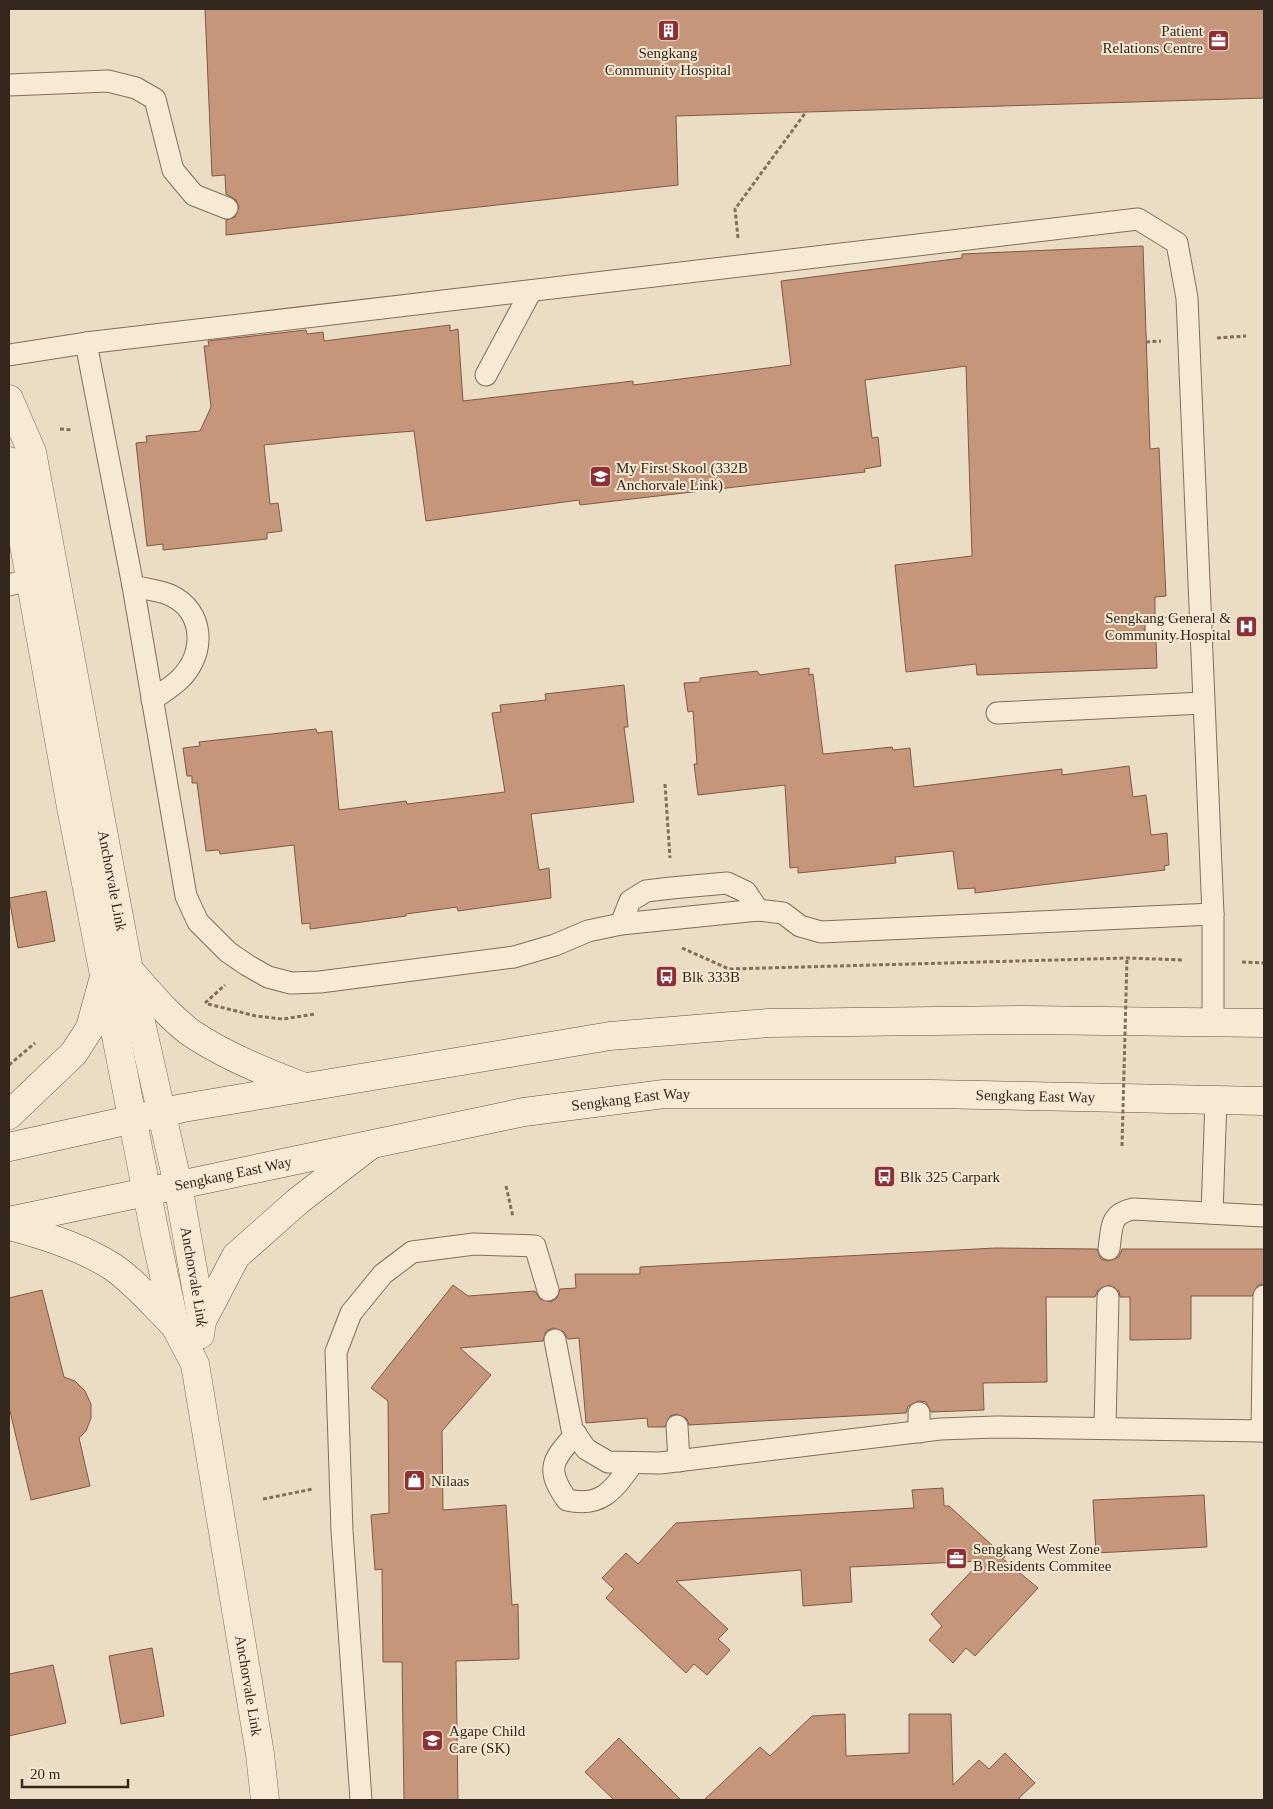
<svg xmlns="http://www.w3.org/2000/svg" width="1273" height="1809" viewBox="0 0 1273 1809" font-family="Georgia,serif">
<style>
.building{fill:#c6967b;stroke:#815843}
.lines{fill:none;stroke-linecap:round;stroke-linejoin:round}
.service-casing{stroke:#836e5b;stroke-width:23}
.minor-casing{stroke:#836e5b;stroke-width:29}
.secondary-casing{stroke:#65503e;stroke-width:29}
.path{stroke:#836e5b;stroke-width:3;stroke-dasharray:4 2.5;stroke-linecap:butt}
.service{stroke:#f6ead5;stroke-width:21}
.minor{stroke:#f6ead5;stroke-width:28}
.secondary{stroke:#f6ead5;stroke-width:28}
.path-bridge{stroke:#836e5b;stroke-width:3;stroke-dasharray:4 2.5;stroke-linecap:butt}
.labels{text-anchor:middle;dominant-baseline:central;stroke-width:4;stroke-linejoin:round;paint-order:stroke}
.poi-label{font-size:15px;fill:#34281e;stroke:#f3e7d2;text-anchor:start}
.street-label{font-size:15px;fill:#34281e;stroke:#f3e7d2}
</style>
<rect width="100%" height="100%" fill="#eaddc3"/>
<g class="building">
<path d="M 205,9 L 1264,9 L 1264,98 L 676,116 L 678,185 L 226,235 L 226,220 L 235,217 L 239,207 L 236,200 L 226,194 L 225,175 L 212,176 Z"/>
<path d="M 1143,246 L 1150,449 L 1159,448 L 1166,596 L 1155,597 L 1155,617 L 1149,619 L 1144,629 L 1146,636 L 1156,641 L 1157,668 L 977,675 L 976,664 L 906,672 L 895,565 L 972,556 L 966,366 L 865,380 L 872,438 L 878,437 L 881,466 L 864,469 L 865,472 L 580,505 L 579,500 L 426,521 L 414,431 L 340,437 L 264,445 L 270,504 L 278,503 L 282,531 L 267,533 L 267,539 L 163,550 L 163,544 L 147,546 L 136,443 L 147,442 L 146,436 L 200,431 L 211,407 L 204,346 L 209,346 L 208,341 L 306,330 L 307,334 L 323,332 L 324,341 L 450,325 L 450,331 L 458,329 L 463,401 L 633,381 L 633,385 L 791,365 L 781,281 L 962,258 L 962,254 Z"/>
<path d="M 809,668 L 809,675 L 813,674 L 823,754 L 892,747 L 893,750 L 910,748 L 914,787 L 1062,769 L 1062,775 L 1129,766 L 1133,797 L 1146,795 L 1151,835 L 1167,833 L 1169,865 L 1164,866 L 1165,870 L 975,893 L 975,888 L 958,889 L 953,851 L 895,857 L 896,863 L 798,873 L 798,867 L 790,868 L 785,785 L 698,795 L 694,764 L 697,764 L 693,711 L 688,712 L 684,683 L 700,682 L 700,678 L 757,671 L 760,675 Z"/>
<path d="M 624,685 L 628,727 L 624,727 L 634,802 L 531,814 L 539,870 L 549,868 L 551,898 L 458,911 L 457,907 L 406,914 L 406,916 L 310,929 L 310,923 L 302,924 L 294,845 L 220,854 L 219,850 L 206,851 L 197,783 L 192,783 L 192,776 L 187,776 L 183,748 L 200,746 L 199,742 L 316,729 L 317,733 L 332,731 L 339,810 L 406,801 L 407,804 L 505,792 L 492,713 L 501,712 L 500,705 L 546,700 L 545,694 Z"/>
<path d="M 46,891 L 55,941 L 18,948 L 9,898 Z"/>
<path d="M 995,1248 L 1097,1249 L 1101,1259 L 1108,1261 L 1119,1257 L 1122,1249 L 1264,1249 L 1264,1284 L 1258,1285 L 1252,1296 L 1191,1296 L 1191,1339 L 1130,1340 L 1130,1297 L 1120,1297 L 1119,1291 L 1109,1285 L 1098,1290 L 1095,1297 L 1046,1297 L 1047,1382 L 983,1383 L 984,1410 L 931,1412 L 926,1402 L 919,1401 L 908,1406 L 906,1413 L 689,1425 L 687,1419 L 677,1414 L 670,1416 L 665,1427 L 648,1427 L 647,1418 L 586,1423 L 579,1338 L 568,1339 L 564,1332 L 553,1328 L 546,1331 L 543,1341 L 460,1348 L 491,1375 L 442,1431 L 443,1510 L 506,1505 L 512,1605 L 518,1604 L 519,1659 L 456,1661 L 458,1800 L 404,1800 L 402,1662 L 383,1662 L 382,1569 L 375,1570 L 371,1515 L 389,1513 L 388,1401 L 371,1388 L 453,1285 L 468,1296 L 535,1291 L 540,1299 L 551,1302 L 557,1298 L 560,1289 L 576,1288 L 575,1274 L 640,1274 L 640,1267 Z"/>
<path d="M 42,1290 L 64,1377 L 75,1381 L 85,1391 L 91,1404 L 91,1418 L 86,1431 L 79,1438 L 90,1486 L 31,1500 L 9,1407 L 9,1298 Z"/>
<path d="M 943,1488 L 944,1506 L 949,1506 L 1005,1557 L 1002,1558 L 1038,1588 L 975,1656 L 966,1648 L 953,1663 L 929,1640 L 942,1626 L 931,1614 L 981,1561 L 850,1567 L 852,1602 L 803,1606 L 801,1570 L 676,1581 L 728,1629 L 718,1639 L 730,1650 L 707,1675 L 694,1664 L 686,1673 L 606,1598 L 614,1589 L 602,1578 L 626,1553 L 638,1564 L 676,1523 L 914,1508 L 912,1490 Z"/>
<path d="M 1204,1495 L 1207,1547 L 1096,1553 L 1093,1500 Z"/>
<path d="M 152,1648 L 164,1716 L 121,1724 L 109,1656 Z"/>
<path d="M 53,1665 L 66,1723 L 9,1736 L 9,1674 Z"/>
<path d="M 845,1714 L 846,1756 L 909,1753 L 909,1714 L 951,1714 L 953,1785 L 979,1760 L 989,1769 L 1005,1753 L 1035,1783 L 1019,1798 L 1021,1800 L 704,1800 L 760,1747 L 770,1756 L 812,1716 Z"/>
<path d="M 619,1738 L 681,1800 L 614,1800 L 585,1772 Z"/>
</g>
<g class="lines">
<defs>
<g id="service">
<path d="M 9,85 L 108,81 L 136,88 L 155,99 L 173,170 L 194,195 L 227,208"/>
<path d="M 86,343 L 133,586 L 186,896 L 198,922 L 228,952 L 247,965 L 268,977 L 291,983 L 320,982 L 514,957 L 555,945 L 588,931 L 621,924 L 758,910 L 783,913 L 800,926 L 821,932 L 1213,914"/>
<path d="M 9,355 L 86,343 L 1138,219 L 1177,243 L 1187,298 L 1213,914 L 1213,1022"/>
<path d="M 486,375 L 531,291"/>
<path d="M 9,585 L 31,579"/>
<path d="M 133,586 C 144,589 159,590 170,595 C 205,611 206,654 180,679 C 172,687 161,693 152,700"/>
<path d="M 1156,629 L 1200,626"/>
<path d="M 997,713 L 1203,703"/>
<path d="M 621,924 L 630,901 L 646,891 L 671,888 L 727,883 L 746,892 L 758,910"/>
<path d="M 1212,1213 L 1216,1099"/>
<path d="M 1109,1249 C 1112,1228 1109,1214 1133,1209 L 1264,1216"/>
<path d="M 555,1340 L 572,1429 L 586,1449 L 608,1462 L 660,1463 L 940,1429 L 996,1427 L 1264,1431"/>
<path d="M 919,1413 L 919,1432"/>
<path d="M 677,1426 L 679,1461"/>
<path d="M 1105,1427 L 1108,1297"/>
<path d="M 1262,1431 L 1264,1296"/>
<path d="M 576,1434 C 552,1460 545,1469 567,1500 C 602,1508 614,1489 633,1463"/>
<path d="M 361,1800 L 342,1531 L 336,1352 L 351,1313 L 383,1274 L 412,1252 L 474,1244 L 535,1246 L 548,1290"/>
</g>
<g id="minor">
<path id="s1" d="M 9,399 L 32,452 L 129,970 L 178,1185 L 202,1321 L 200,1335"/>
<path id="s2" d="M 9,461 L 71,807 L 155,1234 L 175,1326 L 195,1364 L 260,1754 L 265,1800"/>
</g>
<g id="secondary">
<path d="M 129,970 C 149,992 168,1016 191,1033 C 225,1056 264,1072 302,1086"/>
<path d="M 9,1115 L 74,1053 L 90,1028 L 104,977"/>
<path d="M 9,1147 L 183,1108 L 610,1036 L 768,1023 L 1026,1020 L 1264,1023"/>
<path id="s3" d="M 9,1221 L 524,1112 L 664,1094 L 932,1094 L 1264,1101"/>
<path d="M 9,1226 C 44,1235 82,1247 113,1267 C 136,1283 155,1306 175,1326"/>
<path d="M 202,1321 L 236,1256 L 298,1201 L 368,1147"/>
</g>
</defs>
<use href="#service" class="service-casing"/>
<use href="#minor" class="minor-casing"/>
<use href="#secondary" class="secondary-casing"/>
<g class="path">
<path d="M 738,238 L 735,209 L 806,112"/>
<path d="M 1217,338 L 1246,336"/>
<path d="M 1146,342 L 1161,341"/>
<path d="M 60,429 L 72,430"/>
<path d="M 665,784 L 670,858"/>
<path d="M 682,948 L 729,969 L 1127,958 L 1183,960"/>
<path d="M 1242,962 L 1264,963"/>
<path d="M 205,1003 L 225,985"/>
<path d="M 208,1004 L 256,1016 L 283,1019 L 315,1014"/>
<path d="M 9,1065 L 35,1043"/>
<path d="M 506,1186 L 513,1217"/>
<path d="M 263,1499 L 313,1489"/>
</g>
<use href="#service" class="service"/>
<use href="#minor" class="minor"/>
<use href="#secondary" class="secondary"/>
<path class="path-bridge" d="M 1122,1146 L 1127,958"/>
</g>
<defs>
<symbol id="building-square" viewBox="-11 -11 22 22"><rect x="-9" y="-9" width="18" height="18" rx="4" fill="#8e2f35" stroke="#f3e7d2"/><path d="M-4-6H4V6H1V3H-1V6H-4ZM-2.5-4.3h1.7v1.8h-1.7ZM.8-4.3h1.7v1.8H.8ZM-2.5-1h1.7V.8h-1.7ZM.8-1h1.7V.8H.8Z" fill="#fff"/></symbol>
<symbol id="office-square" viewBox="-11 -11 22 22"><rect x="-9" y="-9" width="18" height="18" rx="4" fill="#8e2f35" stroke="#f3e7d2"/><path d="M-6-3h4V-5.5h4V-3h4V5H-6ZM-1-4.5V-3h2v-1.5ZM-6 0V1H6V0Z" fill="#fff"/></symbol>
<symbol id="school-square" viewBox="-11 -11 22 22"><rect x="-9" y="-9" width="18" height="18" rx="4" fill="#8e2f35" stroke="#f3e7d2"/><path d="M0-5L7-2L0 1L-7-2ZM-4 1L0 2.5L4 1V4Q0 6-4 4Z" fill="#fff"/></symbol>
<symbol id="hospital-square" viewBox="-11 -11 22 22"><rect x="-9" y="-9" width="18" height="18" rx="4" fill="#8e2f35" stroke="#f3e7d2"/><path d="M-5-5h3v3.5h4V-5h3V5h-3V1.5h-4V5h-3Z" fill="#fff"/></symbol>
<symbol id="bus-square" viewBox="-11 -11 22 22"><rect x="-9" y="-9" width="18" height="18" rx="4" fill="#8e2f35" stroke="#f3e7d2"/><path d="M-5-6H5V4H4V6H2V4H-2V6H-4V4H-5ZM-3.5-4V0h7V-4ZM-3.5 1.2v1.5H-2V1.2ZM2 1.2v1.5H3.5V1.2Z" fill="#fff"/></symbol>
<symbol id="shop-square" viewBox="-11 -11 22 22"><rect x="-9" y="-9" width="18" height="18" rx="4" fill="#8e2f35" stroke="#f3e7d2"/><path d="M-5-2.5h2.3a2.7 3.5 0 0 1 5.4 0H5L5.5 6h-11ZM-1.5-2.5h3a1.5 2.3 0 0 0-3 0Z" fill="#fff"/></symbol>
</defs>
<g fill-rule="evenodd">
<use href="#building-square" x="656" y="18" width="25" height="25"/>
<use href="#office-square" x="1206" y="28" width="25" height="25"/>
<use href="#school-square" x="588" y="464" width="25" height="25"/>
<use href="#hospital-square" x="1234" y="614" width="25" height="25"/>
<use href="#bus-square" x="654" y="964" width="25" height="25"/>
<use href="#bus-square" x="872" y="1164" width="25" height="25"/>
<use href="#shop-square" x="402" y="1468" width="25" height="25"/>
<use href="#office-square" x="944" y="1546" width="25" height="25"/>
<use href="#school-square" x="420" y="1728" width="25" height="25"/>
</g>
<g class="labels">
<g class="poi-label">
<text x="1203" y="31" text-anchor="end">Patient<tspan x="1203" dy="17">Relations Centre</tspan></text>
<text x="668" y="53" text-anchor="middle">Sengkang<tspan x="668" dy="17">Community Hospital</tspan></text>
<text x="616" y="468">My First Skool (332B<tspan x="616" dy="17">Anchorvale Link)</tspan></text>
<text x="1231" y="618" text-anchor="end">Sengkang General &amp;<tspan x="1231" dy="17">Community Hospital</tspan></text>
<text x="682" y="977">Blk 333B</text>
<text x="900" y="1177">Blk 325 Carpark</text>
<text x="431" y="1481">Nilaas</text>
<text x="973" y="1549">Sengkang West Zone<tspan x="973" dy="17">B Residents Commitee</tspan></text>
<text x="449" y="1731">Agape Child<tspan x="449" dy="17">Care (SK)</tspan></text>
</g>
<g class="street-label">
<text stroke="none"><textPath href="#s1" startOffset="494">Anchorvale Link</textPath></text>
<text stroke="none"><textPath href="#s3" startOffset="1039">Sengkang East Way</textPath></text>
<text stroke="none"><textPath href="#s3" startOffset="634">Sengkang East Way</textPath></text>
<text stroke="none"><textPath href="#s3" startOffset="229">Sengkang East Way</textPath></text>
<text stroke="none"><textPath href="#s1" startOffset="899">Anchorvale Link</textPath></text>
<text stroke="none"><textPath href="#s2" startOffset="1250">Anchorvale Link</textPath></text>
</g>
</g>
<rect width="1273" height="1809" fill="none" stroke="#34281e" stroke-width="20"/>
<path d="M22 1779v8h106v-8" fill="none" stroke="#34281e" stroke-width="2.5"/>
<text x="30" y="1779" font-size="15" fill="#34281e" stroke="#f3e7d2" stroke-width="4" paint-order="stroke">20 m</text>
</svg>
